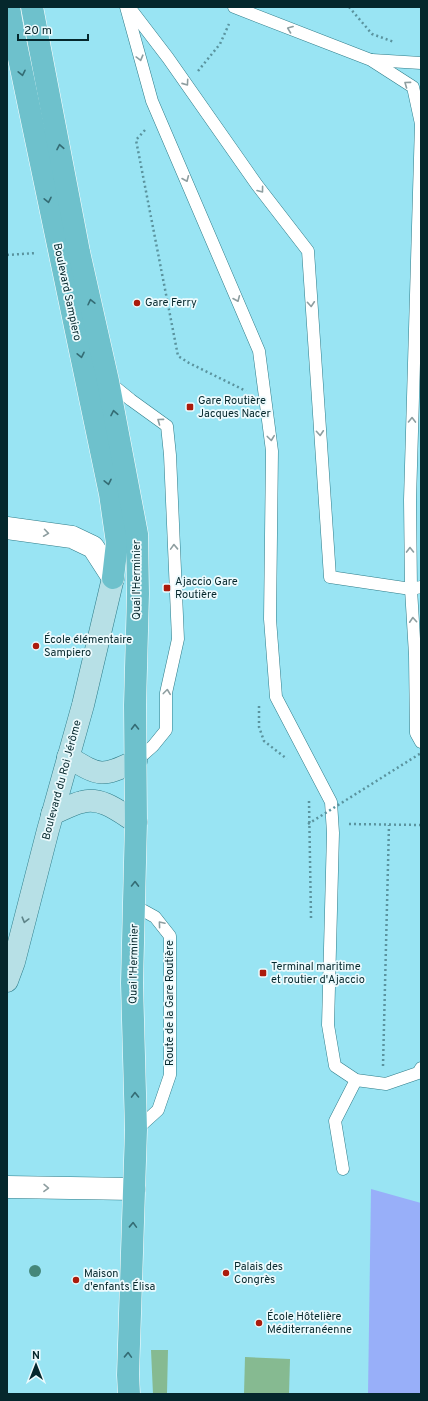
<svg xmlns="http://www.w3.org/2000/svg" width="428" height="1401" viewBox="0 0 428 1401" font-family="Overpass,sans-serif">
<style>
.green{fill:#86ba91}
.water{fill:#98aff9}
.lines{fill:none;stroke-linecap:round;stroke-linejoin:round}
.service-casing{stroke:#2e7c89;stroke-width:13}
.minor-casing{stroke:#2e7c89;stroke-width:23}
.secondary-casing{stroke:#2e7c89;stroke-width:23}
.primary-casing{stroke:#fff;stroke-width:23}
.path{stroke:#5a939e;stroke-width:2.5;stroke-dasharray:2 3;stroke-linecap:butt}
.service{stroke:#fff;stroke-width:12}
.minor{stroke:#fff;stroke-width:22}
.secondary{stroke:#b7e0e6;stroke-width:22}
.primary{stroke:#6ec1cc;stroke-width:22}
.path-bridge{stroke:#5a939e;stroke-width:2.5;stroke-dasharray:2 3;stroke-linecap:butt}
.tree{fill:#45877a}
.oneway{stroke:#8e9ea0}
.oneway2{stroke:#346c74}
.oneway3{stroke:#5e8489}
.poi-dot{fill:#ab1b0b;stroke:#ecfafd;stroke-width:1.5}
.labels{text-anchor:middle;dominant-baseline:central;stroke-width:3.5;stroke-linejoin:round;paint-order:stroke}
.street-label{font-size:11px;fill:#05272c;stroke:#ecfafd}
.poi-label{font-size:11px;fill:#05272c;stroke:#ecfafd;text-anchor:start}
</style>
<rect width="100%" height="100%" fill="#99e4f3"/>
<g class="green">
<path d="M 151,1350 L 168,1350 L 167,1393 L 179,1394 L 153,1394 Z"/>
<path d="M 245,1357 L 290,1359 L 289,1394 L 244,1394 Z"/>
</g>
<path class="water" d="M 371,1189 L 421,1203 L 421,1394 L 368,1394 Z"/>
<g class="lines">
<defs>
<g id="service">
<path d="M 126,7 L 152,101 L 259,351 L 272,451 L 270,619 L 276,697 L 331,802 L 333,833 L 328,1025 L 335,1066 L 356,1080 L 386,1084 L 418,1073 L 421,1068"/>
<path d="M 129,7 L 168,58 L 257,185 L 308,251 L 330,577 L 411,589 L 421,587"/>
<path d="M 234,7 L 371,60 L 413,87 L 421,124 L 410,500 L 411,589 L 415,655 L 416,733 L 421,742"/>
<path d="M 372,60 L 421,63"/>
<path d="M 110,383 L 131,400 L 167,426 L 170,455 L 178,639 L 166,693 L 166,730 L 153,746 L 136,761"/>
<path d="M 135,906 L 155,917 L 170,936 L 170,1075 L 158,1110 L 136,1130"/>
<path d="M 343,1169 L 335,1121 L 356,1080"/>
</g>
<g id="minor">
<path d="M 7,528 L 72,537 L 93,547 L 113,578"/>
<path d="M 7,1187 L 134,1189"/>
</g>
<g id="secondary">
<path d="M 68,757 C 101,777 101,777 136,761"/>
<path d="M 52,814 C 62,810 72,804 82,802 C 101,796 120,812 136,822"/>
<path d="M 7,981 L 14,962 L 48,830 L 83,705 L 113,578"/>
</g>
<g id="primary">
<path d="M 9,7 L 12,25 L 110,494 L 117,543 L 113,578"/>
<path d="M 32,7 L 79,252 L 108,381 L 137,534 L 138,594 L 135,705 L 136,822 L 132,983 L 136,1130 L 128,1375 L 129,1394"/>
</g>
</defs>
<use href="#service" class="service-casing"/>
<use href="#minor" class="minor-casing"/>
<use href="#secondary" class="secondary-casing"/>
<use href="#primary" class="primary-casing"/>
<g class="path">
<path d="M 349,7 L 372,34 L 394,42"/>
<path d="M 198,71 L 220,44 L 229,24"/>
<path d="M 145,130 L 136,140 L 178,356 L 189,363 L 246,391"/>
<path d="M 7,255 L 36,253"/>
<path d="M 259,706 L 259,727 L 264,741 L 287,759"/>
<path d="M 309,801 L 311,918"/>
<path d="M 349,824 L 421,825"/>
<path d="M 383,1066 L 389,825"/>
</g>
<use href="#service" class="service"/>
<use href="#minor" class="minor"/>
<use href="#secondary" class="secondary"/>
<use href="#primary" class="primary"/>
<path class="path-bridge" d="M 308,824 L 421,753"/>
</g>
<circle class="tree" cx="35" cy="1271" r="6"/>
<defs><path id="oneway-chevron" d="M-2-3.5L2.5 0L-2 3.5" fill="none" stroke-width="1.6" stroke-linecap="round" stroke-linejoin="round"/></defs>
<g class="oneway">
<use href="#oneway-chevron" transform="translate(290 29) rotate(-159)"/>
<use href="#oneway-chevron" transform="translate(140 58) rotate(75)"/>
<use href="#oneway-chevron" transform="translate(186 83) rotate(55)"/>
<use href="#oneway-chevron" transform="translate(407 84) rotate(-144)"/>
<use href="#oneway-chevron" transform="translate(186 179) rotate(67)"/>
<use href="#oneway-chevron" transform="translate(261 190) rotate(53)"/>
<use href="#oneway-chevron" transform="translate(237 299) rotate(67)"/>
<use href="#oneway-chevron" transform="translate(311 304) rotate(86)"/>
<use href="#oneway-chevron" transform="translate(412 420) rotate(-89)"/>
<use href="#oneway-chevron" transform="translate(160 421) rotate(-144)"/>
<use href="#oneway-chevron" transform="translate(320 433) rotate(86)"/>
<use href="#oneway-chevron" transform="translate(271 438) rotate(83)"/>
<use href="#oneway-chevron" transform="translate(46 533) rotate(8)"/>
<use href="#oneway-chevron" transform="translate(174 547) rotate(-92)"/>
<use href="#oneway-chevron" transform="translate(410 550) rotate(-91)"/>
<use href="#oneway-chevron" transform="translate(413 620) rotate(-94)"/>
<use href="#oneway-chevron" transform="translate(167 692) rotate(-83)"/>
<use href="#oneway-chevron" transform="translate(161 924) rotate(-130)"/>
<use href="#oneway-chevron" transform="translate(46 1188) rotate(1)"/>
</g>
<g class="oneway2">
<use href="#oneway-chevron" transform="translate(22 73) rotate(78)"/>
<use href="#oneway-chevron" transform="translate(60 147) rotate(-101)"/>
<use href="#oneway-chevron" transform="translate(48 200) rotate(78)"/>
<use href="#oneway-chevron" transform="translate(91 302) rotate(-103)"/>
<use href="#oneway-chevron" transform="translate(81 355) rotate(78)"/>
<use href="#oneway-chevron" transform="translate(114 413) rotate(-101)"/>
<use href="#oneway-chevron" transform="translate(108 482) rotate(78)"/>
<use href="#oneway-chevron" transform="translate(135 727) rotate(-91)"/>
<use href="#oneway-chevron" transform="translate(135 884) rotate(-89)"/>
<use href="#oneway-chevron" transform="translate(135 1095) rotate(-91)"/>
<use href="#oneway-chevron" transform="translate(133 1225) rotate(-88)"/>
<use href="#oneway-chevron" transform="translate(128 1355) rotate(-88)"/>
</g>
<use class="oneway3" href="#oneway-chevron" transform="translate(25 920) rotate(105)"/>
<g class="poi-dot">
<circle cx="137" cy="303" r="4"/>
<rect x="186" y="403" width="8" height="8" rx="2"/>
<rect x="163" y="584" width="8" height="8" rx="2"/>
<circle cx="36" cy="646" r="4"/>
<rect x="259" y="969" width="8" height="8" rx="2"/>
<circle cx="226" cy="1273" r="4"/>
<circle cx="76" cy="1280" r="4"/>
<circle cx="259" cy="1323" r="4"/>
</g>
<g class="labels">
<g class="street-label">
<text transform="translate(67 292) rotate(78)">Boulevard Sampiero</text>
<text transform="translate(137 580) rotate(-90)">Quai l'Herminier</text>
<text transform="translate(62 780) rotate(-75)">Boulevard du Roi Jérôme</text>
<text transform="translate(134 964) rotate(-89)">Quai l'Herminier</text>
<text transform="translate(170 1003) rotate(-90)">Route de la Gare Routière</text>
</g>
<g class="poi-label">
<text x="145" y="303">Gare Ferry</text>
<text x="198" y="401">Gare Routière<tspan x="198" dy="13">Jacques Nacer</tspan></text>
<text x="175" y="582">Ajaccio Gare<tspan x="175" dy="13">Routière</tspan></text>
<text x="44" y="640">École élémentaire<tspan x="44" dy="13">Sampiero</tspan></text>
<text x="271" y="967">Terminal maritime<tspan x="271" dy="13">et routier d'Ajaccio</tspan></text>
<text x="234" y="1267">Palais des<tspan x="234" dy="13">Congrès</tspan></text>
<text x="84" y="1274">Maison<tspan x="84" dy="13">d'enfants Élisa</tspan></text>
<text x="267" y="1317">École Hôtelière<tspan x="267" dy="13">Méditerranéenne</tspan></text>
</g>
</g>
<rect width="428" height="1401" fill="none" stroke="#05272c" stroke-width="16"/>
<g transform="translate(36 1365)" stroke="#ecfafd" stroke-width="3" paint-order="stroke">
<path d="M0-3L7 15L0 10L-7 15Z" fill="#05272c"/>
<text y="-6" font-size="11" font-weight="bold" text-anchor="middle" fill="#05272c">N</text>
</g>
<path d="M18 34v6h70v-6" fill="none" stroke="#05272c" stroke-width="2"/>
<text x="24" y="34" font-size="12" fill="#05272c" stroke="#ecfafd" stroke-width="3" paint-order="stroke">20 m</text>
</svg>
